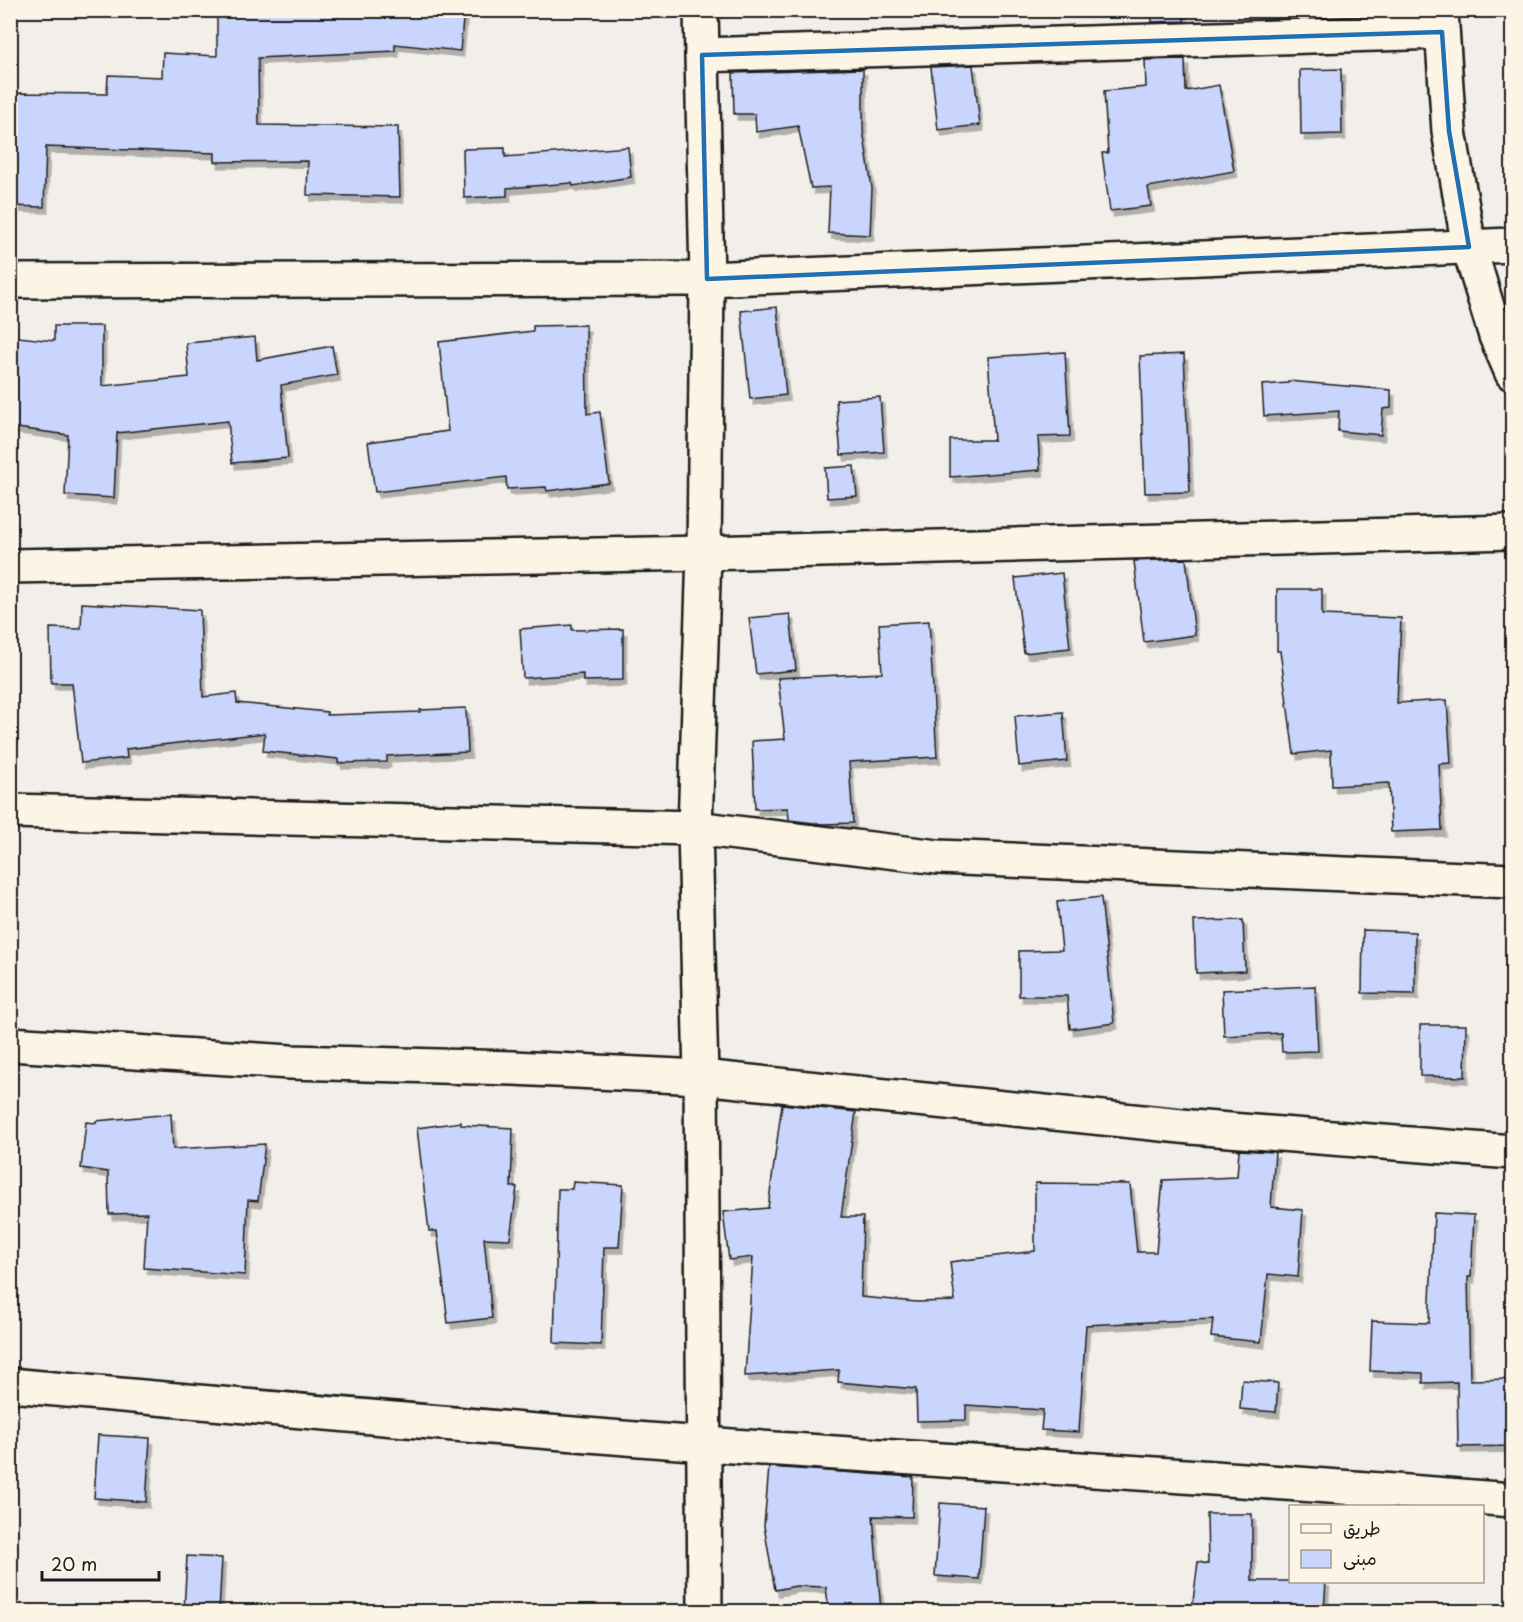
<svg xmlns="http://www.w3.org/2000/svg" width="1523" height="1622" viewBox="0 0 1523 1622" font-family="'Playpen Sans','Playpen Sans Arabic',sans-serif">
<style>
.building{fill:#c9d5fc;stroke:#1c1c1c;stroke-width:1.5;filter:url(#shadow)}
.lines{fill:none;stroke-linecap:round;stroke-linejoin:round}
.street-casing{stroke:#1c1c1c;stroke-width:38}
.street{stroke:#fcf5e5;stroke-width:33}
.marked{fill:none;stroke:#1f6fb2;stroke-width:4.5;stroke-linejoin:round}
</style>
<defs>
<filter id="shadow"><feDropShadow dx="3.5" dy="6" stdDeviation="0" flood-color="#0004"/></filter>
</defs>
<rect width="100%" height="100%" fill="#f2efea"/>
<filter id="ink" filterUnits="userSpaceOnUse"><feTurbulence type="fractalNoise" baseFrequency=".0167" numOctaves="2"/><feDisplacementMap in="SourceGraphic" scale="12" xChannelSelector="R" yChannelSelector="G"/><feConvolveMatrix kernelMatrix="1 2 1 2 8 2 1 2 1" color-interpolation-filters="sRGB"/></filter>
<g filter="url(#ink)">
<g class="building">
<path d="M 217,10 L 464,10 L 460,51 L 395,44 L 395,51 L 258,58 L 259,125 L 398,127 L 400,197 L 307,195 L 308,161 L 215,162 L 215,153 L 46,147 L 44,207 L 10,206 L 14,93 L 107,94 L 108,75 L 162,77 L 163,53 L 217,56 Z"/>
<path d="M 1151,10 L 1184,10 L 1184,21 L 1152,22 Z"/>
<path d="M 1185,59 L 1186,91 L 1219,85 L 1234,171 L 1148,187 L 1151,206 L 1110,211 L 1102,153 L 1108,153 L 1104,91 L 1146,87 L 1145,60 Z"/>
<path d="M 973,65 L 980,125 L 938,130 L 931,67 Z"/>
<path d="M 863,69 L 863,130 L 872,188 L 870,235 L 828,233 L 830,187 L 811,188 L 798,126 L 756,132 L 755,114 L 734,114 L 733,73 Z"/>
<path d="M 1341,69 L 1342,134 L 1301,135 L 1300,70 Z"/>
<path d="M 628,147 L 631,177 L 573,186 L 572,183 L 507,188 L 507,196 L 464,198 L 463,149 L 505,148 L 505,157 Z"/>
<path d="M 777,307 L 786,395 L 750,399 L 741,311 Z"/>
<path d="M 586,325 L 587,414 L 600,412 L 609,483 L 547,491 L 546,487 L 507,489 L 506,477 L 375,492 L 368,442 L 448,431 L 439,342 L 533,331 L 533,326 Z"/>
<path d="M 54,326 L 102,326 L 102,386 L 189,377 L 186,343 L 255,337 L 257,360 L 332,346 L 337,375 L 281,385 L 288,458 L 232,463 L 228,421 L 117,433 L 114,498 L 65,495 L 68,435 L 10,427 L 10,336 L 54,341 Z"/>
<path d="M 1065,352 L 1070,436 L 1038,437 L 1040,470 L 950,477 L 950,440 L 994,440 L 988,357 Z"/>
<path d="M 1184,354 L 1190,492 L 1145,493 L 1140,356 Z"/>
<path d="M 1288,381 L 1391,390 L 1391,408 L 1383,409 L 1381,435 L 1338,431 L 1339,411 L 1264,416 L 1262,385 L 1288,383 Z"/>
<path d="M 880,397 L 884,452 L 841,455 L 836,400 Z"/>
<path d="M 854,466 L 857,496 L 827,498 L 825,468 Z"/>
<path d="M 1186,559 L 1195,635 L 1144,642 L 1134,561 Z"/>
<path d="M 1062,573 L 1070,648 L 1024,653 L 1015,578 Z"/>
<path d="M 1277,589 L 1322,589 L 1322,615 L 1401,618 L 1397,703 L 1447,700 L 1451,763 L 1439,764 L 1442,830 L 1391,832 L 1389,783 L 1332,786 L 1331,750 L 1294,754 L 1280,651 L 1277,651 Z"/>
<path d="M 82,603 L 200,610 L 203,697 L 236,693 L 237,703 L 327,712 L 327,715 L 420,712 L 420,710 L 466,708 L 468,752 L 387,756 L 387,762 L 338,763 L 338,759 L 263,751 L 265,733 L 126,749 L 127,758 L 81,763 L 72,683 L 51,683 L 50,628 L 81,629 Z"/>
<path d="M 790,614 L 796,670 L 756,674 L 749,618 Z"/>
<path d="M 929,621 L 937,757 L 849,762 L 853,823 L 823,824 L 789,820 L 788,808 L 755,809 L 752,741 L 785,739 L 778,678 L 882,673 L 879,624 Z"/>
<path d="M 572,625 L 572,630 L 623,629 L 623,680 L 583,681 L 583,674 L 523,678 L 520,629 Z"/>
<path d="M 1063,712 L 1067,761 L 1019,766 L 1015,716 Z"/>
<path d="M 1101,897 L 1114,1023 L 1070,1029 L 1067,996 L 1019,996 L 1019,951 L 1062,950 L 1057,902 Z"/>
<path d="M 1243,920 L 1245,971 L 1196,973 L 1194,921 Z"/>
<path d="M 1363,930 L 1415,932 L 1415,994 L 1362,993 Z"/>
<path d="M 1315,986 L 1318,1051 L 1282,1052 L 1281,1033 L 1224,1036 L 1222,990 Z"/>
<path d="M 1420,1025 L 1466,1025 L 1465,1077 L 1420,1076 Z"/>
<path d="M 782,1104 L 856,1112 L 841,1217 L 863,1217 L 861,1297 L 917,1302 L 955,1301 L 950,1262 L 1035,1251 L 1035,1183 L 1130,1184 L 1137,1252 L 1156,1252 L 1163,1180 L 1237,1177 L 1239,1150 L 1275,1152 L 1271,1207 L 1303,1210 L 1298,1277 L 1268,1274 L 1261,1342 L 1211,1337 L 1213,1319 L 1086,1325 L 1079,1432 L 1041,1430 L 1043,1410 L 966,1405 L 966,1420 L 917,1421 L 916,1389 L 838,1382 L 839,1370 L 745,1376 L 753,1257 L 729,1260 L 723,1212 L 768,1208 Z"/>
<path d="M 171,1114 L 173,1149 L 265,1144 L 258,1201 L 248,1200 L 245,1275 L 144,1268 L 147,1213 L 109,1214 L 108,1172 L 81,1168 L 86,1122 L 96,1123 L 96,1121 Z"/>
<path d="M 461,1122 L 461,1125 L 513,1128 L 511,1187 L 517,1187 L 510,1239 L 484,1238 L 492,1318 L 448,1323 L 437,1231 L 429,1231 L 417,1128 Z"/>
<path d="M 573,1182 L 623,1185 L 619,1247 L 604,1247 L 601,1345 L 554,1343 L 558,1189 L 572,1189 Z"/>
<path d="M 1434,1213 L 1474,1215 L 1471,1277 L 1468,1277 L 1470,1380 L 1512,1379 L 1512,1446 L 1458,1447 L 1457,1382 L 1423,1383 L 1423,1373 L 1370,1371 L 1372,1321 L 1429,1323 Z"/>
<path d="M 1242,1380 L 1278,1383 L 1276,1412 L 1240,1409 Z"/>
<path d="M 98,1435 L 150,1438 L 146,1502 L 94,1498 Z"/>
<path d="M 769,1467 L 913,1477 L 912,1517 L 873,1516 L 881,1611 L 829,1611 L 826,1587 L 796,1586 L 775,1590 L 764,1526 Z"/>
<path d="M 940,1503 L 984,1506 L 979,1579 L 935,1576 Z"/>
<path d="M 1207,1514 L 1252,1514 L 1252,1581 L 1326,1581 L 1324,1611 L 1211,1611 L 1192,1609 L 1198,1562 L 1208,1564 Z"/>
<path d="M 187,1556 L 222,1558 L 219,1611 L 184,1611 Z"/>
</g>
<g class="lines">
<defs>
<g id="street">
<path d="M 701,10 L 707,279 L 704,553 L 695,828 L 701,1077 L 705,1612"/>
<path d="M 1441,12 L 1449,131 L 1469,247 L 1496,336 L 1512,373"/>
<path d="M 702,55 L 1442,32"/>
<path d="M 10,281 L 707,279 L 1512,245"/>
<path d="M 10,566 L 704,553 L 1512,532"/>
<path d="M 10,811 L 695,828 L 938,857 L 1512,881"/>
<path d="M 10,1044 L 290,1062 L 513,1068 L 701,1077 L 1191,1127 L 1512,1152"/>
<path d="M 10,1385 C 242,1406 473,1427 704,1444 C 974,1463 1243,1478 1512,1500"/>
</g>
</defs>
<use href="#street" class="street-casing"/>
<use href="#street" class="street"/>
</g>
</g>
<path class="marked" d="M 1442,32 L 1449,131 L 1469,247 L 707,279 L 702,55 Z"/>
<rect width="1523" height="1622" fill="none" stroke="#fcf5e5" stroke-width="36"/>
<rect x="18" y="18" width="1487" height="1586" fill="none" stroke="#1c1c1c" stroke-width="2" filter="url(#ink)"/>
<rect x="1289" y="1505" width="195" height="78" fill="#fcf5e5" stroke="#a29e95" stroke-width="1.5"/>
<rect x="1301" y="1524" width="30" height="9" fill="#fcf5e5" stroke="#a29e95" stroke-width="1.5"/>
<text x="1343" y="1535" font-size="18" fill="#1c1c1c">طريق</text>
<rect x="1301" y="1550" width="30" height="18" fill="#c9d5fc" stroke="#a29e95" stroke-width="1.5"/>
<text x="1343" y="1565" font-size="18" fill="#1c1c1c">مبنى</text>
<path d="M42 1571v9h117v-9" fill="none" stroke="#1c1c1c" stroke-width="3"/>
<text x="51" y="1571" font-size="18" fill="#1c1c1c" stroke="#fcf5e5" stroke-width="4.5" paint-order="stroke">20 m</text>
</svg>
